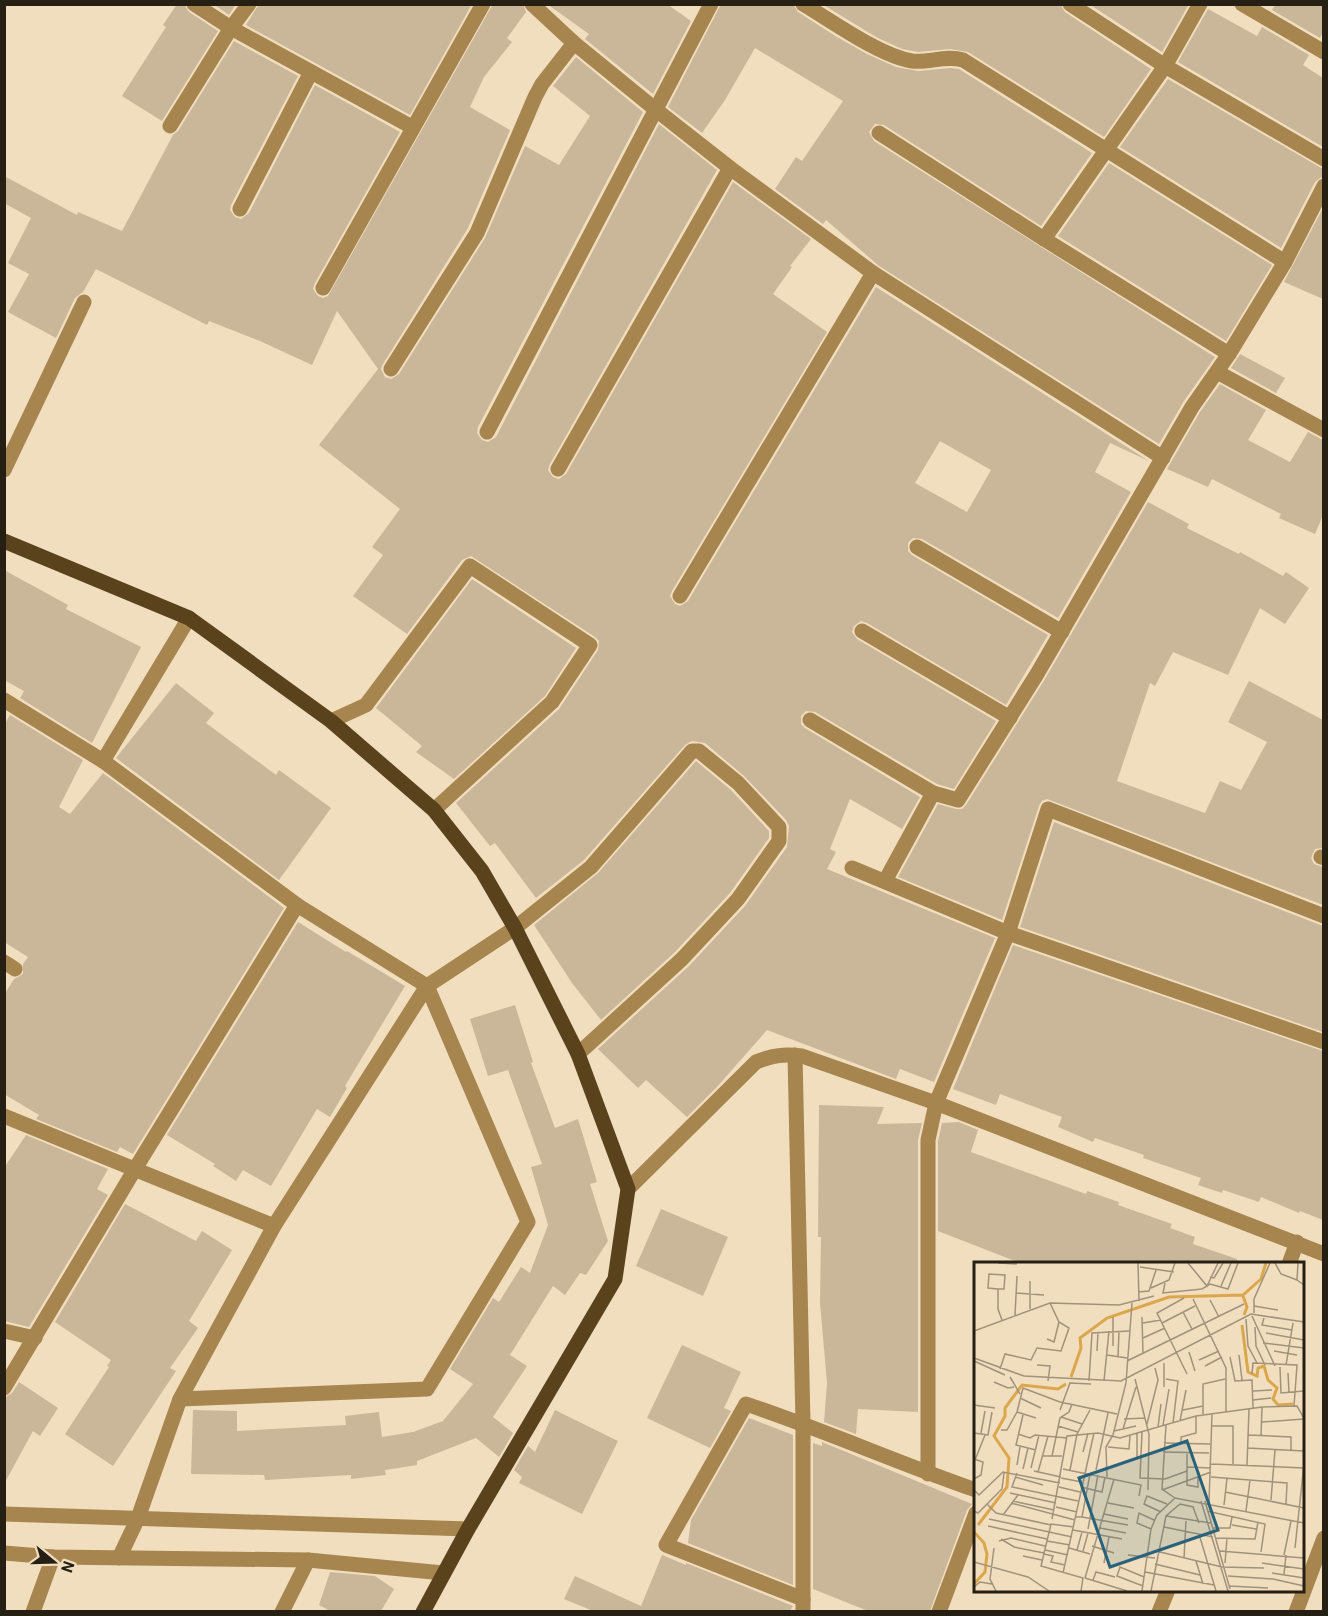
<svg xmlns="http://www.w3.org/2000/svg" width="1328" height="1616" viewBox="0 0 1328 1616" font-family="Barlow,sans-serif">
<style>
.building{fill:#cab799;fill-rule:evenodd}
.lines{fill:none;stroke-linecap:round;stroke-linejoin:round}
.minor{stroke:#a6854f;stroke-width:15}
.major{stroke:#59421c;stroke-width:15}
.inset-river{fill:none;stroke:#dba74c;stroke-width:3}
.inset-road{fill:none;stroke:#a0927b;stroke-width:1.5}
.view{fill:#28637b;fill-opacity:0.15;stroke:#28637b;stroke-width:3}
.inset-edge{fill:none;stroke:#261f14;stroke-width:3}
</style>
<rect width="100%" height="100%" fill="#f1debf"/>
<g class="building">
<path d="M 177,4 L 184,4 L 189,12 L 218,31 L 162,121 L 122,96 L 166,27 L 163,25 Z"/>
<path d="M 213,4 L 236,4 L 229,15 Z"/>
<path d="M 259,4 L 472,4 L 410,115 L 246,25 Z"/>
<path d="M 493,4 L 523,4 L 526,12 L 507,38 L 512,42 L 484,77 L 470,107 L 510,130 L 468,228 L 383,364 L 381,369 L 385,377 L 391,379 L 399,374 L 485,238 L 525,146 L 559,165 L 590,116 L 553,86 L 576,57 L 643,112 L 478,427 L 477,433 L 482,440 L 488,442 L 496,437 L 659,124 L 717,170 L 550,464 L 548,470 L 553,477 L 559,479 L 566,474 L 733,182 L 811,239 L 790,266 L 792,267 L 773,294 L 827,332 L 672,591 L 670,596 L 675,604 L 680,606 L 688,601 L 876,287 L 1149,461 L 1110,443 L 1095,472 L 1131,492 L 1058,618 L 922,539 L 913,538 L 908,543 L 908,551 L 912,555 L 1048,635 L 1006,705 L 867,623 L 861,621 L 854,626 L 852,632 L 857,639 L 996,721 L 954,789 L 937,784 L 815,712 L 806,711 L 801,716 L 801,724 L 805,728 L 920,797 L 902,829 L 850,799 L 830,849 L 836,852 L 827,869 L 995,938 L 934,1082 L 900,1069 L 896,1079 L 767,1030 L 716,1088 L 687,1117 L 646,1080 L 638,1088 L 598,1049 L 689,966 L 745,906 L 787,847 L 789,826 L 786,820 L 744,776 L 705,743 L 692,741 L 685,745 L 584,860 L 536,898 L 495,843 L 490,846 L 456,803 L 559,709 L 598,650 L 599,641 L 595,637 L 471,556 L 462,560 L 407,634 L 353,596 L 383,555 L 372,547 L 400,509 L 319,445 L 378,369 L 337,311 L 312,365 L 260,341 L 209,321 L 207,325 L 96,269 L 83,292 L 75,298 L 56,338 L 8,312 L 29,274 L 8,263 L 31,218 L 4,203 L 4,176 L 77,215 L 78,212 L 122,231 L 173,135 L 178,131 L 234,41 L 298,76 L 231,205 L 230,210 L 235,217 L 241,219 L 249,213 L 315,85 L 400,132 L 315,283 L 313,289 L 318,296 L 323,298 L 328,296 ZM 940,441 L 991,470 L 967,512 L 915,483 Z"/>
<path d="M 547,4 L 667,4 L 691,21 L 653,94 L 585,39 L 589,34 Z"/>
<path d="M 721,4 L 793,4 L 798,12 L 837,37 L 867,54 L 896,67 L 918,71 L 950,68 L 959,69 L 1092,153 L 1041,226 L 884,125 L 875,124 L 869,132 L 874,141 L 1215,357 L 1184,401 L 1159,444 L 879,266 L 826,220 L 823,224 L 775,189 L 796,157 L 802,161 L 843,101 L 755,48 L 725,100 L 702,133 L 668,107 Z"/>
<path d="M 822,4 L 1060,4 L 1065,12 L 1151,69 L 1104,137 L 968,52 L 950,49 L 918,52 L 902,49 L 876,37 Z"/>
<path d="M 1089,4 L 1189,4 L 1162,52 Z"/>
<path d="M 1276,4 L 1323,4 L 1323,32 L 1320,38 L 1272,10 Z"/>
<path d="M 1208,9 L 1257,36 L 1262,27 L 1309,55 L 1303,65 L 1323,78 L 1323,147 L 1178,62 Z"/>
<path d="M 1168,79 L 1323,169 L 1323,176 L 1315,182 L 1281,248 L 1120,147 Z"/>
<path d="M 1109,163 L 1272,265 L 1226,341 L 1058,236 Z"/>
<path d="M 1323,208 L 1323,299 L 1284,282 Z"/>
<path d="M 1240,354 L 1285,378 L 1276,393 L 1231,368 Z"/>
<path d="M 1220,384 L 1266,410 L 1248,440 L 1290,462 L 1308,432 L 1323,440 L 1323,515 L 1315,534 L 1279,518 L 1281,514 L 1212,479 L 1208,487 L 1167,469 L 1200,412 Z"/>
<path d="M 1148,502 L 1189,524 L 1187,528 L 1239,554 L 1240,552 L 1283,576 L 1286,572 L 1309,588 L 1285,624 L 1260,608 L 1228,675 L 1173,652 L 1155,686 L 1150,683 L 1117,781 L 1205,813 L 1220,781 L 1241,790 L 1267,742 L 1228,722 L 1249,681 L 1323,720 L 1323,848 L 1315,849 L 1311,858 L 1314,864 L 1323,867 L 1323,905 L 1047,799 L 1042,801 L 1039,806 L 1002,920 L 898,877 L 938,804 L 956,809 L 962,809 L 966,805 L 1045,679 Z"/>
<path d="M 4,570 L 68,605 L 66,609 L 141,647 L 92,743 L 20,698 L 24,691 L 4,680 Z"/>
<path d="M 472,579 L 576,648 L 545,696 L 454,779 L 416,752 L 422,746 L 376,708 Z"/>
<path d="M 176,683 L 214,713 L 206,723 L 276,775 L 279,770 L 331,808 L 279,880 L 116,758 Z"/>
<path d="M 10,715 L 83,760 L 59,807 L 70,814 L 103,773 L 284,908 L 133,1154 L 120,1147 L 117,1152 L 36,1119 L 39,1115 L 4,1094 L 4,995 L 14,979 L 23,974 L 23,964 L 28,957 L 4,942 L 4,725 Z"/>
<path d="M 696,761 L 731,790 L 769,831 L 769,838 L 730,893 L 675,952 L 601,1020 L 572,983 L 534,925 L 598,873 Z"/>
<path d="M 1054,822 L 1323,926 L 1323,1032 L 1020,927 Z"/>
<path d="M 298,922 L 346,952 L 347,951 L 405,986 L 345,1086 L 347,1088 L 330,1117 L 317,1109 L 271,1186 L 243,1170 L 236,1181 L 213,1166 L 215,1164 L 167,1135 Z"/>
<path d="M 1013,945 L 1323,1051 L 1323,1220 L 1300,1211 L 1299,1213 L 1261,1197 L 1259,1202 L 1223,1190 L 1222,1193 L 1198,1185 L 1201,1178 L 1143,1158 L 1144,1155 L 1095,1138 L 1093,1142 L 1058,1127 L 1062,1117 L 1000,1094 L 996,1105 L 953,1089 Z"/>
<path d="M 515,1005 L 533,1062 L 531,1063 L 555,1128 L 578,1119 L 597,1182 L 590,1184 L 608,1241 L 586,1275 L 580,1273 L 565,1295 L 553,1286 L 510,1355 L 527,1366 L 493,1417 L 513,1433 L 499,1457 L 476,1438 L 417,1461 L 417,1465 L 385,1470 L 386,1475 L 351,1479 L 351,1475 L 265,1480 L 264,1475 L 191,1474 L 193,1410 L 237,1411 L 237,1431 L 346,1425 L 345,1416 L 379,1412 L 382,1437 L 413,1432 L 443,1421 L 473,1384 L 450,1369 L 493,1298 L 499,1302 L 521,1267 L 530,1273 L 548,1225 L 531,1167 L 542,1164 L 508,1070 L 488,1076 L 470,1019 Z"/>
<path d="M 819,1105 L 884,1107 L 877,1124 L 922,1123 L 918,1140 L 918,1412 L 858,1409 L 856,1434 L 824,1422 L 827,1383 L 820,1303 L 821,1237 L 818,1237 Z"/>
<path d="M 959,1122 L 978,1130 L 971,1152 L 1086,1194 L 1087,1191 L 1119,1202 L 1118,1205 L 1172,1224 L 1170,1228 L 1195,1237 L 1193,1244 L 1237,1259 L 1237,1263 L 1020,1263 L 938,1231 L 938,1141 L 942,1123 Z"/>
<path d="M 26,1135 L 108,1169 L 97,1189 L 108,1195 L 29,1327 L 4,1321 L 4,1168 Z"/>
<path d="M 125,1204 L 196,1241 L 202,1231 L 232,1250 L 189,1321 L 198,1328 L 170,1368 L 176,1371 L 113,1466 L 65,1434 L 109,1367 L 107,1366 L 111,1360 L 55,1322 Z"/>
<path d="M 661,1209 L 728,1237 L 703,1296 L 636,1266 Z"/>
<path d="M 682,1345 L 741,1372 L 724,1408 L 731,1411 L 710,1448 L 647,1418 Z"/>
<path d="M 19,1382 L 58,1408 L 40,1436 L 33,1431 L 4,1484 L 4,1398 L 12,1393 Z"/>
<path d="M 555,1410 L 618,1441 L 582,1514 L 519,1483 L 522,1477 L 514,1470 L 528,1446 L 535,1452 Z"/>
<path d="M 749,1418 L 793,1435 L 793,1585 L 688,1543 L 691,1520 Z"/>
<path d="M 822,1442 L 972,1504 L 967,1510 L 930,1611 L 868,1611 L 813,1589 L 813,1443 L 822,1446 Z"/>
<path d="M 662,1555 L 686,1565 L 686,1563 L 793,1606 L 790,1611 L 593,1611 L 564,1599 L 575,1576 L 641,1606 Z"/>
<path d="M 330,1572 L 375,1576 L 394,1589 L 381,1611 L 330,1611 L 319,1605 Z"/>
</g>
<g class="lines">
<g class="minor">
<path d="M 194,4 L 231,28 L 412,127"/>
<path d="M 532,4 L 574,43 L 655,109 L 730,168 L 873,273 L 1163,458"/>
<path d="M 803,4 C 832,21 880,56 912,61 C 929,63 946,55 963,60 L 1285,262"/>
<path d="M 1070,4 L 1165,66 L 1324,159"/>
<path d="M 1200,4 L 1165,66 L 1044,239 L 1229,354"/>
<path d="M 1242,4 L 1324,52"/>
<path d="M 170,126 L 231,28 L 249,4"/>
<path d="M 879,133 L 1044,239"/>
<path d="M 240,209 L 311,72"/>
<path d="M 323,288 L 483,4"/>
<path d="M 391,369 L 477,233 L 535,97 L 542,84 L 574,43"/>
<path d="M 1217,372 L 1324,430"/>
<path d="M 487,432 L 711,4"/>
<path d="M 558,469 L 730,168"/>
<path d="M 4,470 L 84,302"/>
<path d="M 917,547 L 1062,632"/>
<path d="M 680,596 L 873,273"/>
<path d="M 862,631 L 1010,718"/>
<path d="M 4,700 L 103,761 L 297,905 L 427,986 L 528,1222 L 427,1389 L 180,1399"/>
<path d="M 810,720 L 933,793 L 958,800 L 1037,674 L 1192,407 L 1229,354 L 1285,262 L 1324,186"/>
<path d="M 331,721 L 366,705 L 470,566 L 590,645 L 552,702 L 434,810"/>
<path d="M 103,761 L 189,618"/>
<path d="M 1321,857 L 1324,858"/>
<path d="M 852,868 L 1008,933 L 1324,1042"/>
<path d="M 885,881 L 933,793"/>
<path d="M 4,962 L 15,969"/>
<path d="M 795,1055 L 803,1423 L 803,1612"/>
<path d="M 4,1116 L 274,1226"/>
<path d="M 628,1189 L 756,1062 C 773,1055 784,1054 802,1056 L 936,1103 L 1324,1254"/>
<path d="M 1289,1264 L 1297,1242"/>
<path d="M 4,1331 L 35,1338"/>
<path d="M 4,1388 L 135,1169 L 297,905"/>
<path d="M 928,1474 L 928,1140 L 936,1103 L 1008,933 L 1048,809 L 1324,916"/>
<path d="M 4,1514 L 468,1529"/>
<path d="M 4,1553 L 53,1557 L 308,1560 L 443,1573"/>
<path d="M 119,1558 L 138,1518 L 180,1399 L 274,1226 L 427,986 L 515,928 L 591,867 L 692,751 L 699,751 L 738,783 L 779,827 L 779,841 L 738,899 L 682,959 L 578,1054"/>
<path d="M 803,1599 L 666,1545 L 746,1404 C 824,1430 898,1463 976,1490"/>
<path d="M 33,1612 L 53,1557"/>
<path d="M 282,1612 L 308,1560"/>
<path d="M 939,1612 L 976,1513"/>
<path d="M 1159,1612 L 1168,1590"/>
<path d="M 1296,1612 L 1324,1538"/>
</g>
<path class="major" d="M 4,541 L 189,618 L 331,721 L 434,810 L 482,871 L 515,928 L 578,1054 L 628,1189 L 615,1279 L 468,1529 L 423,1612"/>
</g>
<g transform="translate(974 1262)">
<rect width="330" height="330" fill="#f1debf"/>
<path class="inset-river" d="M 269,34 L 273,45 L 270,53M 268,63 L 274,110 L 283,114 L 284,106 L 290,104 L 294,118 L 303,126 L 299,137 L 304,143 L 319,142M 97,115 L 107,86 L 106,76 L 133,56 L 195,35 L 269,33 L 287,17 L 292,1M 4,263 L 33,225 L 35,196 L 20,174 L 31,154 L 31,146 L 48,123 L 84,127 L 92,122M 0,322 L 11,310 L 13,292 L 10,281 L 0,270"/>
<path class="inset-road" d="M 24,1 L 43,2M 164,1 L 165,39M 214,1 L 233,24 L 244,1M 301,1 L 307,12 L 323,18M 324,1 L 323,18 L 330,23M 166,5 L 200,10M 236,15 L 240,16 L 249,1M 191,21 L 189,31 L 228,27 L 236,22 L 254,27 L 264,1M 247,24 L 257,1M 177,26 L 195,18 L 201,1M 24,27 L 14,26 L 15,12 L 31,13 L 30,27 L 24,27 L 24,47 L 28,58M 164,30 L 175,29 L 182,8M 42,31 L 70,33M 210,36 L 183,51 L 213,112M 219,37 L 252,106 L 252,150M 236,38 L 245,55M 280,44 L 304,48M 56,47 L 56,19M 209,50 L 218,67M 280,51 L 280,37 L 296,1M 41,53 L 43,14M 278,54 L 301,104M 139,55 L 139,84M 168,55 L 169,92M 290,56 L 288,63 L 318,68M 272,57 L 274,84 L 283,101M 169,61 L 187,58M 188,61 L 221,44M 281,65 L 282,84 L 291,103M 0,69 L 76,41 L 145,43 L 180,34M 292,71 L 330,78M 169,76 L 191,66M 73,77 L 80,80 L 85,60M 289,81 L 330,86M 123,89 L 124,70M 300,89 L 323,93M 215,90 L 221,109M 133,93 L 153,96M 265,93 L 268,118M 144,95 L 145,69M 256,95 L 261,119 L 278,118 L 279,146M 0,96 L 50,114 L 147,119 L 277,52 L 330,60M 225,98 L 245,89M 0,99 L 31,113M 153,99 L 270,42M 190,101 L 190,125M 63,103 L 76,104 L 74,119M 312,103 L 319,61M 231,104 L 248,95M 306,105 L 307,131 L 330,129M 26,107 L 31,92 L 57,98 L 63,86 L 87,89 L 95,66 L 85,60 L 76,41M 314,111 L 315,130M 278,112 L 279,101 L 323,103 L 320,144M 36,115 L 46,132M 161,117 L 175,172 L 174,228M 192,117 L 204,119 L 199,161M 115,119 L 118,71 L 155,69M 130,119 L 135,69M 20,120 L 34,126 L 40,125M 95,121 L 117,122M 279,129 L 298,128M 46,136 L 67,146M 279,138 L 297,136M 0,143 L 21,146M 86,148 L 96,121M 209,148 L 229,144M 0,152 L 0,171M 229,152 L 229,122 L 251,117M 49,153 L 42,183 L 62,188M 87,155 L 108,162M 62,156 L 43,150 L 49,126 L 86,140 L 143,152M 150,157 L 171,156M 206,159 L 212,128M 288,160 L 330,157M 173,162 L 184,118 L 181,106M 189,163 L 195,127M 192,163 L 188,227 L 201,236M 84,164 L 104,170M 238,164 L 259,164 L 259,202M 184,165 L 187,142M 149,167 L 162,125M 27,168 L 33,168 L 43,150M 140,169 L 162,164M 168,170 L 166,216 L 191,217 L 213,209M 0,171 L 14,173 L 18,150M 7,171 L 11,149M 44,172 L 56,176 L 61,173 L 93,176M 274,173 L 317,175 L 317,188M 287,174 L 288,145M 190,181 L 236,182M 207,181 L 207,175 L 222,171 L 222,154M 134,185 L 155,187 L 156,173M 273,186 L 330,189M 109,190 L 114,171M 189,190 L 235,191M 213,190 L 213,223 L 224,225 L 224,215M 68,194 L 88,194M 78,194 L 86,156 L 95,150 L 98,142M 0,197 L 9,200 L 7,213 L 0,217M 163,197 L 163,171M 1,198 L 11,173M 237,202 L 330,206M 43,203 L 46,185M 273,203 L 275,147M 213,205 L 237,206M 57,206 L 65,173M 49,207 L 54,186M 89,207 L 167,223 L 165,234M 96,208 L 103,172 L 116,148M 122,208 L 134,151M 60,209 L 87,215M 64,210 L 74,174M 43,211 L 38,225 L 104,239M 41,215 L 69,223M 133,215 L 132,185 L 139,173 L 152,121 L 158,41M 237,215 L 313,221 L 312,242M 87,216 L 108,220M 85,225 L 106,230M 107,225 L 128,230 L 131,215M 0,228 L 5,233 L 29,210 L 86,221M 188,228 L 237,210M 251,230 L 330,246M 36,231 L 82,241M 297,238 L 301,188M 39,239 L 80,248M 227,239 L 254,329M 231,239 L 256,327M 235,240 L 238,152M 37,241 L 101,258M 134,241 L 160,246M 13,242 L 22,251 L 77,263M 250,243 L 253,216M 82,245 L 103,250M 0,249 L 4,251 L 28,227 L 30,211M 233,249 L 291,262 L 287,290M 272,249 L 276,218M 187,250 L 170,242 L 173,234 L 193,242M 130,252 L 154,257M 29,253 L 44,233M 192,254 L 237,261M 102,255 L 108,255 L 116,212M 108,255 L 154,263M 15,257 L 98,275M 78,257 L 93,174 L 124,171 L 146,176 L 222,154 L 288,145 L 323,144 L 330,156M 258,263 L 282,267M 14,264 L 73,277M 100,265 L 77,262 L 67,304 L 109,316 L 107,329M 190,265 L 239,275M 126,266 L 152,271M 239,266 L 256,266 L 258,255M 114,267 L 124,213M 177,267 L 163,261 L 165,251 L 180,258M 99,268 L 148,277M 225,272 L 242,329M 241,276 L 281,277 L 284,260M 27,277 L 40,285 L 70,291M 25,279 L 37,276 L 71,284M 73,279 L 96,283M 118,284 L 140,291M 20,286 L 16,317 L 22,329M 95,286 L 116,292M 321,286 L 330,202M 71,288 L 94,293M 103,288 L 108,270M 109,289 L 114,271M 182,289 L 248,305 L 290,306M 246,289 L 330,296M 70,292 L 79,294 L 77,300 L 91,303M 154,293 L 181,296M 310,293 L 317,259M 49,294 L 68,298M 210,296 L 212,259M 222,299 L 229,322M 0,300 L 54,315 L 75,329M 130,301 L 135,275M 251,301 L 253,276M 288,301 L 330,307M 181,302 L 226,313M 171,310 L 240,323M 89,311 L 120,171M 298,311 L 330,316M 310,312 L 312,293M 254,314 L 299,317 L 330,324M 111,316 L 140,217M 111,316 L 153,329M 119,318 L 122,310 L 141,315M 169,324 L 143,314 L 146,305 L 170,315M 255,324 L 294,326M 0,325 L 6,320 L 18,322M 168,329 L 177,267 L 183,253 L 201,236 L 330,261M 177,329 L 192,254 L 206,242 L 219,245 L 225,261"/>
<path class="view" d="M 213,179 L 244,268 L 136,305 L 105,216 Z"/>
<rect width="330" height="330" class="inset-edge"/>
</g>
<rect width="1328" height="1616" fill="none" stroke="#261f14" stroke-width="12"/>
<g transform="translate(54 1562) rotate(109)" stroke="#f1debf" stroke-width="4.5" paint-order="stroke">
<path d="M0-4.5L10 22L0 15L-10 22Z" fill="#261f14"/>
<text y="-9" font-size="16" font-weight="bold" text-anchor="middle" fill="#261f14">N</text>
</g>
</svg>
